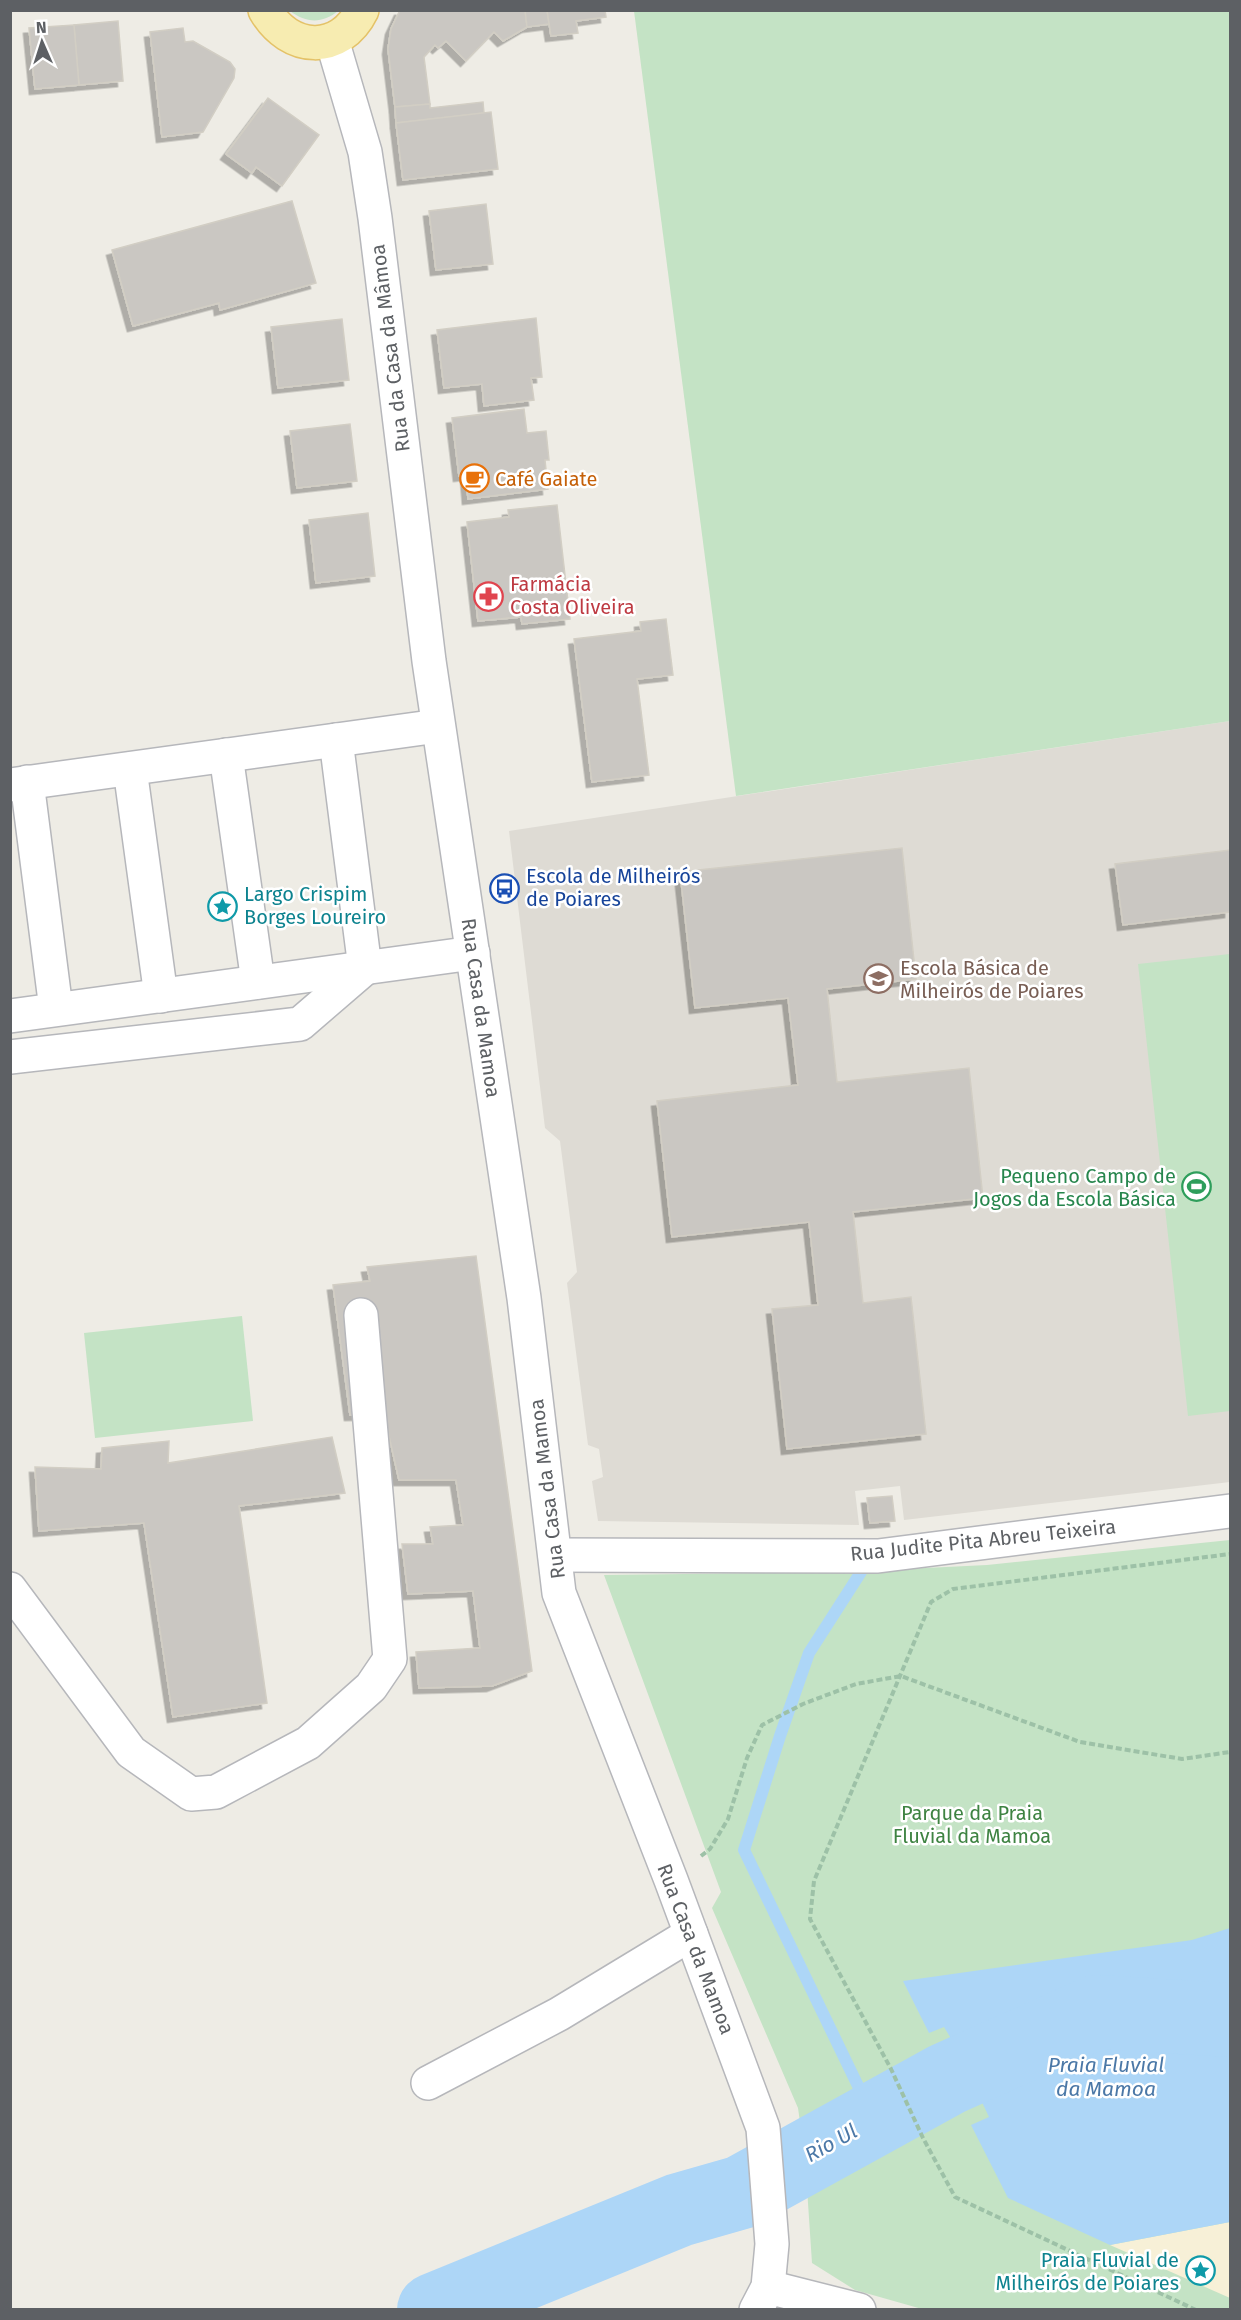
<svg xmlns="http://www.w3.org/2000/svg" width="1241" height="2320" viewBox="0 0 1241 2320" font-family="'Fira Sans',sans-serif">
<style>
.education{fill:#dedbd4}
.green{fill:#c4e3c5}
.sand{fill:#f7f0d7}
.water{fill:#add6f7}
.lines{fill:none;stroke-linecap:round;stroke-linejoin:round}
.stream{stroke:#add6f7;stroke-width:12}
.river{stroke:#add6f7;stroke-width:74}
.building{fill:#cac7c2;stroke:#d2cec4;stroke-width:1.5;filter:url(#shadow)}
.minor-casing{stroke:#b6b7bb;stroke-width:36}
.major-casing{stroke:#e4c268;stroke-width:36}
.path{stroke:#9dc1a7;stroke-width:4;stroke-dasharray:6 3;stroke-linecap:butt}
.minor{stroke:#fff;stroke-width:33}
.major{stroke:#f7ecb1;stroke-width:33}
.labels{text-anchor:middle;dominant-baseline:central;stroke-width:5;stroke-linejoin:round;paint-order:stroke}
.street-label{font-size:20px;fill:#5d6064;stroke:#fff}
.food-label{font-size:20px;fill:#c56008;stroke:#fff;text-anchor:start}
.health-label{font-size:20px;fill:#be3a42;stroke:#fff;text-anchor:start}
.transit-label{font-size:20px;fill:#164399;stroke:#fff;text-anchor:start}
.culture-label{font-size:20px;fill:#0d838f;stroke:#fff;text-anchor:start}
.education-label{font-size:20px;fill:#785e54;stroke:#fff;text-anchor:start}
.leisure-label{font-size:20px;fill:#27864d;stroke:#fff;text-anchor:end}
.park-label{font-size:20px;fill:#3e8342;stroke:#fff}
.water-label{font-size:21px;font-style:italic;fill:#4b78a7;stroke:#fff}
</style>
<defs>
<filter id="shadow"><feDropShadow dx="-5.5" dy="5.5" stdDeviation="0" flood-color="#0004"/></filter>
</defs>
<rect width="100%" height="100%" fill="#eeece5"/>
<path class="education" d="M 1230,721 L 1230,1482 L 904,1520 L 900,1486 L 855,1491 L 859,1525 L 598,1521 L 592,1481 L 603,1477 L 599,1449 L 588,1445 L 567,1283 L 577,1272 L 560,1141 L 545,1128 L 509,831 Z"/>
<g class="green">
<path d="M 290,11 L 338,11 C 322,24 306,23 290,11 Z"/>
<path d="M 634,11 L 1230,11 L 1230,721 L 736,796 Z"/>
<path d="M 1230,954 L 1230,1411 L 1188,1416 L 1138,964 Z"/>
<path d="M 242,1316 L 253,1421 L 95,1438 L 84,1333 Z"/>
<path d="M 1230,1540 L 1230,2309 L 922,2309 L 855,2290 L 812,2263 L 805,2158 L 798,2108 L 712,1908 L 721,1892 L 604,1575 L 844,1572 L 987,1565 Z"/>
</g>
<path class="sand" d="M 1230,2222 L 1230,2298 L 1110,2245 Z"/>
<path class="water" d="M 1230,1928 L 1230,2222 L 1110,2245 L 1008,2198 L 971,2125 L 989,2117 L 973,2083 L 954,2092 L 942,2070 L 963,2058 L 944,2027 L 929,2033 L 903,1981 L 1192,1940 Z"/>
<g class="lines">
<path class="stream" d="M 861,1572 L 809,1653 L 780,1736 L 744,1850 L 874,2119"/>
<path class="river" d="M 434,2310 L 679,2210 L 742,2192 L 947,2079 L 1097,2012 L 1230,2020"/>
</g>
<g class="building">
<path d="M 400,10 L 525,10 L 527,27 L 503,41 L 494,32 L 466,61 L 446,41 L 438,48 L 435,45 L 424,57 L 430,104 L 395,107 L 388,49 L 391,29 Z"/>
<path d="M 525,10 L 547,10 L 549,24 L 527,27 Z"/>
<path d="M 547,10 L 605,10 L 606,17 L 576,21 L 578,33 L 551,36 Z"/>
<path d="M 118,21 L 123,81 L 79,85 L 74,25 Z"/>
<path d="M 74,25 L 79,85 L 35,89 L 29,28 Z"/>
<path d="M 183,28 L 185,42 L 193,41 L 230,62 L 235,69 L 234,78 L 203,132 L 162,137 L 150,32 Z"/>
<path d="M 268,98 L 319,135 L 282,186 L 256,167 L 252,173 L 226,154 Z"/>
<path d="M 483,102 L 484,113 L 396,123 L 395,107 L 430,104 L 430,108 Z"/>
<path d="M 491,112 L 498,169 L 403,180 L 396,123 Z"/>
<path d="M 292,201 L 316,283 L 220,310 L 219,303 L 133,326 L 112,250 Z"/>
<path d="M 486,204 L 493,264 L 436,270 L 429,211 Z"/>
<path d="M 536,318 L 542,377 L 531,378 L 534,400 L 484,406 L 482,384 L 444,388 L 437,330 Z"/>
<path d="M 342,319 L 349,380 L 278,388 L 271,327 Z"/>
<path d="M 524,409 L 527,433 L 546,431 L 549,460 L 545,460 L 548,489 L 468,499 L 466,475 L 459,476 L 452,418 Z"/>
<path d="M 350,424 L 357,481 L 297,488 L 290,431 Z"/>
<path d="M 557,505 L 570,619 L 522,624 L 521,617 L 478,621 L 467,522 L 509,517 L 508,510 Z"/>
<path d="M 368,513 L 375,576 L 316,583 L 309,520 Z"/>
<path d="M 666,619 L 673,675 L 637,679 L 649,775 L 592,782 L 574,639 L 641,631 L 640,622 Z"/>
<path d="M 902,848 L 916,979 L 827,989 L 837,1082 L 969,1068 L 983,1198 L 853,1212 L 863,1303 L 911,1297 L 926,1434 L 787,1449 L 772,1309 L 818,1305 L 809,1222 L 672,1237 L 657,1101 L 798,1085 L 788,998 L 695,1008 L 680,872 Z"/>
<path d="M 1230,850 L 1230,912 L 1123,925 L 1115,864 Z"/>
<path d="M 476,1256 L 532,1671 L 492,1686 L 419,1688 L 416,1652 L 480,1648 L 473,1591 L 408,1594 L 402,1544 L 433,1544 L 430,1527 L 463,1525 L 456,1480 L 399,1480 L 384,1414 L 350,1415 L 333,1285 L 370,1281 L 367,1267 Z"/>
<path d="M 332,1437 L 345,1493 L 239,1506 L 267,1703 L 173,1717 L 144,1523 L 39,1531 L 35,1467 L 101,1469 L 102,1448 L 169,1441 L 168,1463 Z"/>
<path d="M 892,1496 L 895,1521 L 870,1523 L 867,1498 Z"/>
</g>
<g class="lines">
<defs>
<g id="minor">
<path d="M 332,40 L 365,152 L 375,218 L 429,661 L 524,1298 L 559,1593 L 671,1880 L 763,2128 L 772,2244 L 768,2287 L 756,2310"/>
<path d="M 226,755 L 258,982"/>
<path d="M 130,769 L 161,996"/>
<path d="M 27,782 L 56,1009"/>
<path d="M 10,785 L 438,726"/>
<path d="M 10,1016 L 473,953"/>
<path d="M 10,1057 L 300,1024 L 365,968 L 336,740"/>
<path d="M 555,1555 L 878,1556 L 1230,1511"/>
<path d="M 10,1589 L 131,1752 L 191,1794 L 216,1792 L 308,1743 L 371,1687 L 390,1659 L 361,1315"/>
<path d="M 428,2083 L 559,2014 L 691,1934"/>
<path d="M 768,2287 L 859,2310"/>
</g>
<path id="major" d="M 265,10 C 289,52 340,55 362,10"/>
</defs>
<use href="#minor" class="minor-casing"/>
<use href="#major" class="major-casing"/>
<g class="path">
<path d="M 701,1856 L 710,1849 L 728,1819 L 747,1758 L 762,1725 L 803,1704 L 856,1684 L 901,1676 L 1080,1742 L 1182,1759 L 1230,1752"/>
<path d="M 1196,2310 L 955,2197 L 923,2138 L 891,2069 L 810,1919 L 814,1881 L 931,1602 L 953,1589 L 1230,1554"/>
</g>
<use href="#minor" class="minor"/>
<use href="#major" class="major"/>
</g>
<defs>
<symbol id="cafe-ring" viewBox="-11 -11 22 22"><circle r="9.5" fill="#fff" stroke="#e8710a" stroke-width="1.5"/><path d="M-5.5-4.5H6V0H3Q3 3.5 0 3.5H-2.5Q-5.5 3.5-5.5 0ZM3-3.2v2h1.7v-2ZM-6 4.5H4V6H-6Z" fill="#e8710a"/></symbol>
<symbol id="pharmacy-ring" viewBox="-11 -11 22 22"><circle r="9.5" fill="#fff" stroke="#e0444e" stroke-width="1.5"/><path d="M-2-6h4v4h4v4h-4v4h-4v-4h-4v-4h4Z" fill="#e0444e"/></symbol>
<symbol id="bus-ring" viewBox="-11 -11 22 22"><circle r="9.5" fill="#fff" stroke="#1a4fb4" stroke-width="1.5"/><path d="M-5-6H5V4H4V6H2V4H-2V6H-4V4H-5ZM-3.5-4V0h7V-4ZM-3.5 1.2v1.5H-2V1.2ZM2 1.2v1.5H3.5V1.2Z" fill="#1a4fb4"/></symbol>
<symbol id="sight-ring" viewBox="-11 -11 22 22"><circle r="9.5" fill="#fff" stroke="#0f9aa8" stroke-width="1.5"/><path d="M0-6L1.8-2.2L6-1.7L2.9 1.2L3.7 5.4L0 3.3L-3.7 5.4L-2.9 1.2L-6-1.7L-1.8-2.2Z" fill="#0f9aa8"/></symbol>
<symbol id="school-ring" viewBox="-11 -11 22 22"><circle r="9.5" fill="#fff" stroke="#8d6e63" stroke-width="1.5"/><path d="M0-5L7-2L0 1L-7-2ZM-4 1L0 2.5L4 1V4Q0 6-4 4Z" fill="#8d6e63"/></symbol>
<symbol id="stadium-ring" viewBox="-11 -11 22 22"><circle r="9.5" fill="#fff" stroke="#2e9e5b" stroke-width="1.5"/><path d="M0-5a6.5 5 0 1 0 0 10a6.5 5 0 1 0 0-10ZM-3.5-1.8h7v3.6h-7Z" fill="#2e9e5b"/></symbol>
</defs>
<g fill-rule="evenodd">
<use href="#cafe-ring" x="458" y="462" width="33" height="33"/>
<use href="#pharmacy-ring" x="472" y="580" width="33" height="33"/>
<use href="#bus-ring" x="488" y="872" width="33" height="33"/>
<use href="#sight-ring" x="206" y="890" width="33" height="33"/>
<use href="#school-ring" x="862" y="962" width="33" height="33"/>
<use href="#stadium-ring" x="1180" y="1170" width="33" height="33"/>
<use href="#sight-ring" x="1184" y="2254" width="33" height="33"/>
</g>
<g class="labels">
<g class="street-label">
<text transform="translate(390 348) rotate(-97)">Rua da Casa da Mâmoa</text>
<text transform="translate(481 1008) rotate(82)">Rua Casa da Mamoa</text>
<text transform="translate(547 1489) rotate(-97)">Rua Casa da Mamoa</text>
<text transform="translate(983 1540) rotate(-6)">Rua Judite Pita Abreu Teixeira</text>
<text transform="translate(696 1949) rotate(69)">Rua Casa da Mamoa</text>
</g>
<g class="food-label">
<text x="495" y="479">Café Gaiate</text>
</g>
<g class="health-label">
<text x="510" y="584">Farmácia<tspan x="510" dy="23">Costa Oliveira</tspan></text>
</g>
<g class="transit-label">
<text x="526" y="876">Escola de Milheirós<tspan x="526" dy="23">de Poiares</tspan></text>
</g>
<g class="culture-label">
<text x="244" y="894">Largo Crispim<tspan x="244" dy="23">Borges Loureiro</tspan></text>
<text x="1179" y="2260" text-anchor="end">Praia Fluvial de<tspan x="1179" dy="23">Milheirós de Poiares</tspan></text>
</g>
<g class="education-label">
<text x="900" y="968">Escola Básica de<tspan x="900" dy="23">Milheirós de Poiares</tspan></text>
</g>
<g class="leisure-label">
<text x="1176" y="1176">Pequeno Campo de<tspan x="1176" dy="23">Jogos da Escola Básica</tspan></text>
</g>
<g class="park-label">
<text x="972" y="1813">Parque da Praia<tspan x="972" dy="23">Fluvial da Mamoa</tspan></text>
</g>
<g class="water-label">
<text x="1106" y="2065">Praia Fluvial<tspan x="1106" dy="24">da Mamoa</tspan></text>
<text transform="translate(831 2143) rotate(-29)">Rio Ul</text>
</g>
</g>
<rect width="1241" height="2320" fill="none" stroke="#5d6064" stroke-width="24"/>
<g transform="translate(42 42) rotate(357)" stroke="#ffffff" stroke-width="4.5" paint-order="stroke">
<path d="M0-4.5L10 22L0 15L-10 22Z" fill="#5d6064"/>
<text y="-9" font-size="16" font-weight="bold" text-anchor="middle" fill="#5d6064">N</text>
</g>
</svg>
